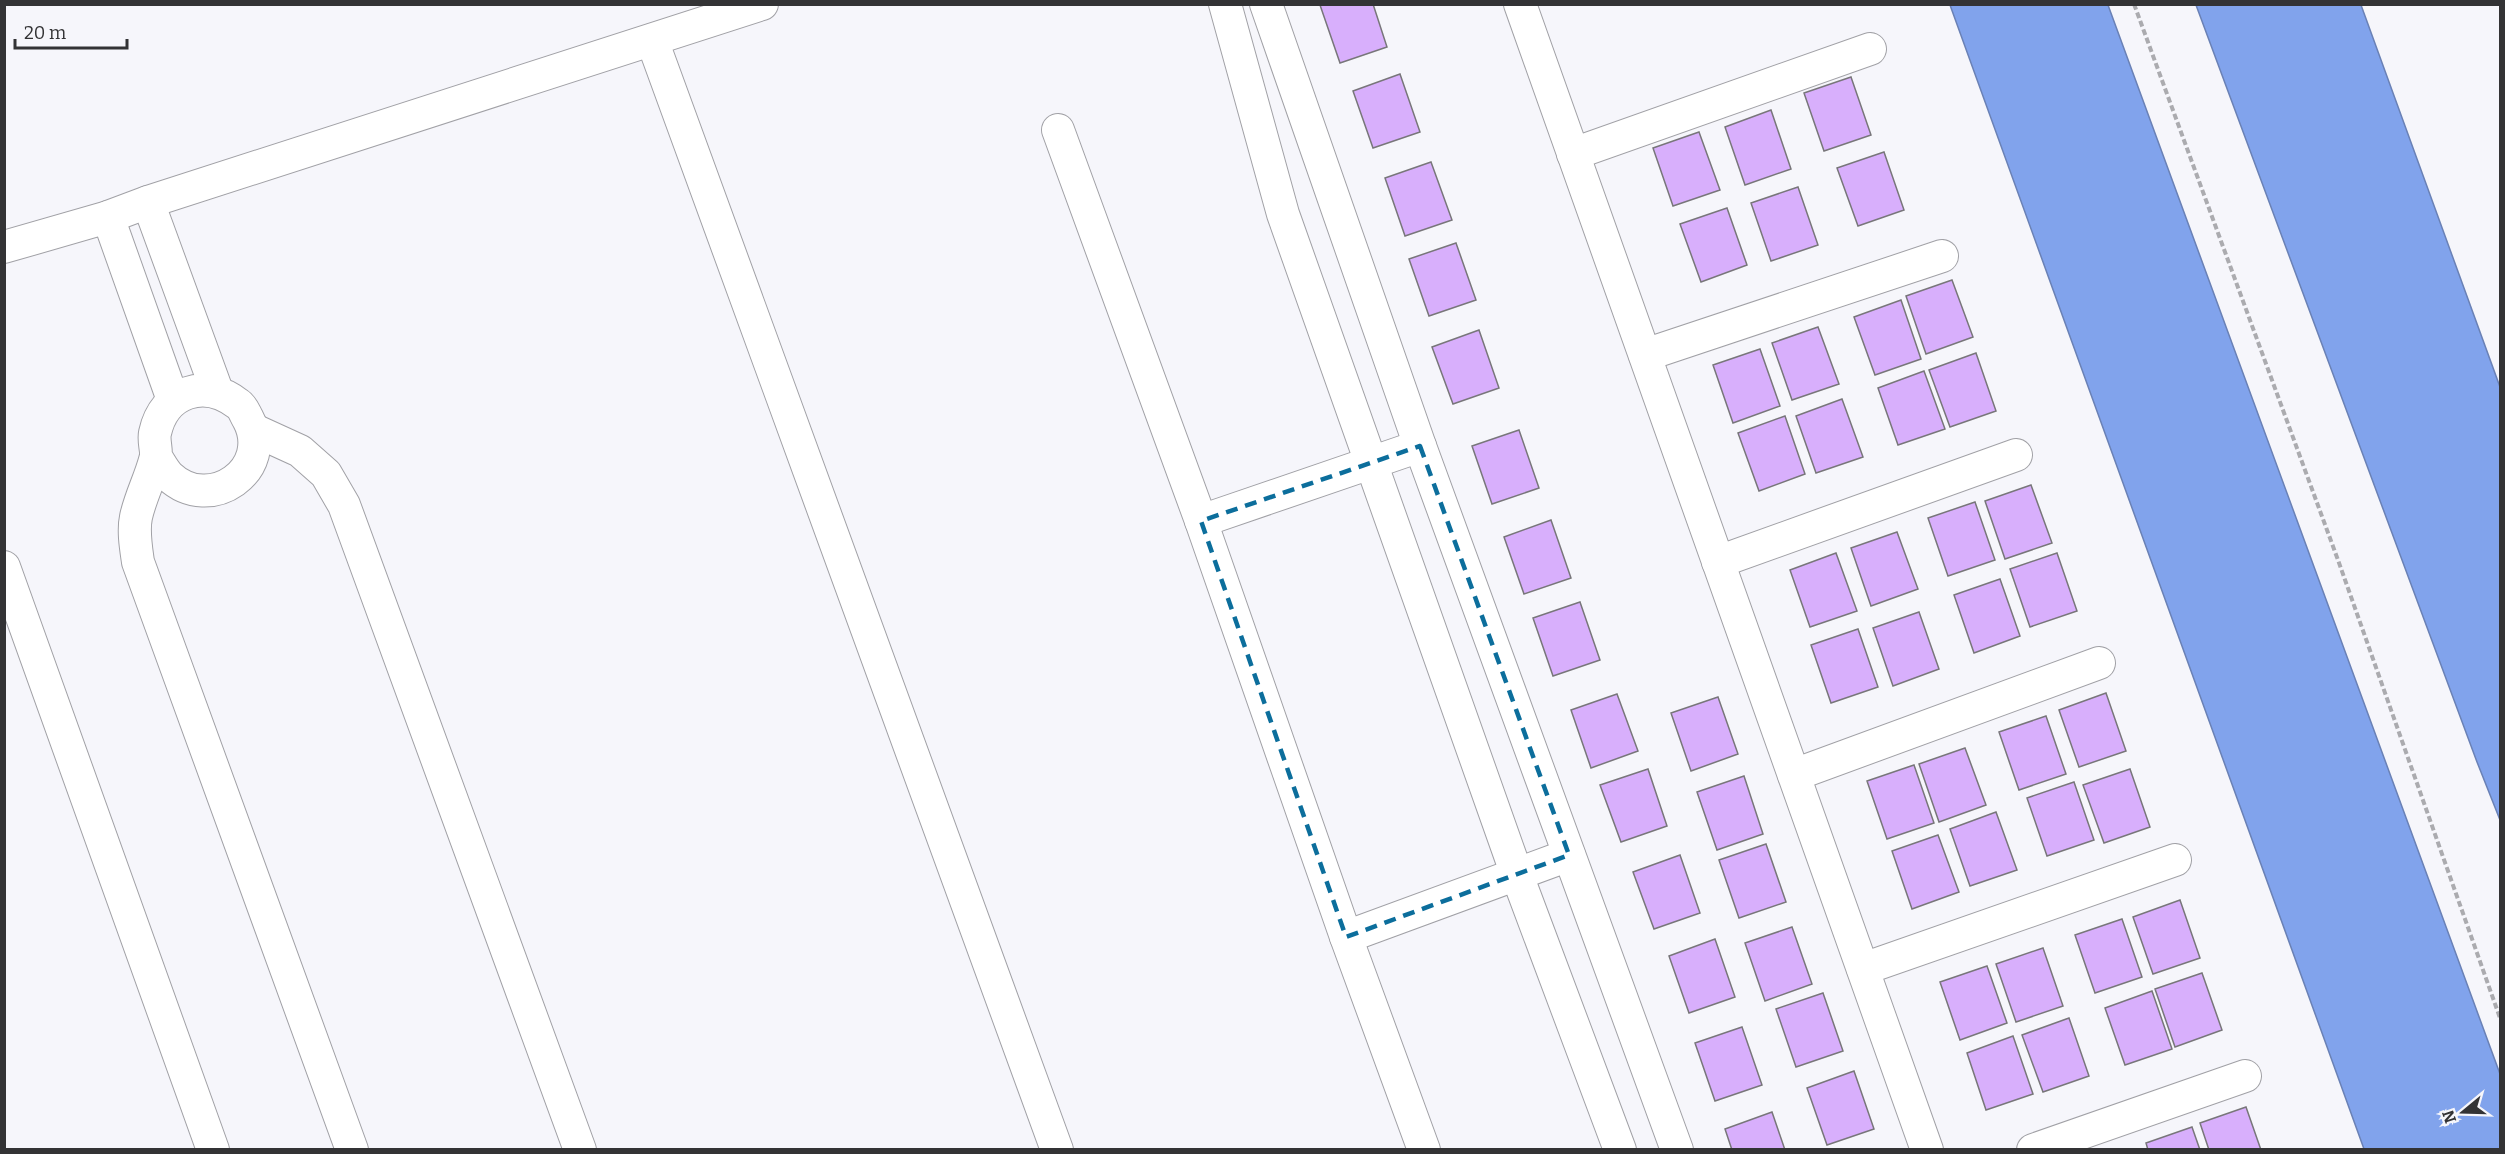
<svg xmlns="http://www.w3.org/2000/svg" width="2505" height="1154" viewBox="0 0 2505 1154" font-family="Bitter,serif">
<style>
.water{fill:#81a3ec;stroke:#6a81b5;stroke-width:1.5}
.building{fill:#d8affc;stroke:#78767a;stroke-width:1.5}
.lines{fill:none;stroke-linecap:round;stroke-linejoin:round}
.minor-casing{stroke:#a1a1a6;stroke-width:34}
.path{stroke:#ababaf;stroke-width:4;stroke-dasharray:6 3;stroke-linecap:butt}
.minor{stroke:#fff;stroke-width:32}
.marked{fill:none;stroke:#0c6e9c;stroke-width:4.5;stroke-dasharray:12 8;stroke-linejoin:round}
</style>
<rect width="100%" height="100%" fill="#f6f6fb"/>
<g class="water">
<path d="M 1950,5 L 2108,5 L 2500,1074 L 2500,1149 L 2364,1149 Z"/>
<path d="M 2196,5 L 2361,5 L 2500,387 L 2500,820 L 2477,762 Z"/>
</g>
<g class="building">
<path d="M 1373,4 L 1387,47 L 1340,63 L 1320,5 Z"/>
<path d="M 1400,74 L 1420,132 L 1373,148 L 1353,91 Z"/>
<path d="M 1851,77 L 1871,135 L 1824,151 L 1804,93 Z"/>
<path d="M 1771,110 L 1791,169 L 1745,185 L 1725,127 Z"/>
<path d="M 1699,132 L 1720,190 L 1673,206 L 1653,148 Z"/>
<path d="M 1884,152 L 1904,210 L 1858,226 L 1837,168 Z"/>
<path d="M 1431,162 L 1452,220 L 1405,236 L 1385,178 Z"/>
<path d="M 1798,187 L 1818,245 L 1771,261 L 1751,203 Z"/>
<path d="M 1727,208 L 1747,265 L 1701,282 L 1680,224 Z"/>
<path d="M 1456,243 L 1476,300 L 1429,316 L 1409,259 Z"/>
<path d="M 1952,280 L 1973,337 L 1926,354 L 1906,296 Z"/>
<path d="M 1901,300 L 1921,359 L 1875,375 L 1854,317 Z"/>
<path d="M 1818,327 L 1839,384 L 1792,400 L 1772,343 Z"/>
<path d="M 1479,330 L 1499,388 L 1453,404 L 1432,347 Z"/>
<path d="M 1760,349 L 1780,406 L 1733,423 L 1713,365 Z"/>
<path d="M 1976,353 L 1996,411 L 1950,427 L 1929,370 Z"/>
<path d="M 1924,371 L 1945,429 L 1898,445 L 1878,388 Z"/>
<path d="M 1842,399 L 1863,457 L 1816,473 L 1796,416 Z"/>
<path d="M 1785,416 L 1805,474 L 1759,491 L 1738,433 Z"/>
<path d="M 1519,430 L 1539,488 L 1492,504 L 1472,446 Z"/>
<path d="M 2031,485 L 2052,543 L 2005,559 L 1985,501 Z"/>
<path d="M 1975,502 L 1995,560 L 1948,576 L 1928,518 Z"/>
<path d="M 1551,520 L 1571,578 L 1524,594 L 1504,537 Z"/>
<path d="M 1897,532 L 1918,589 L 1871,606 L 1851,548 Z"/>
<path d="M 1836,553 L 1857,611 L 1810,627 L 1790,570 Z"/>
<path d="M 2057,553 L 2077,611 L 2030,627 L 2010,569 Z"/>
<path d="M 2000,579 L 2020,636 L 1974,653 L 1954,595 Z"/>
<path d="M 1580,602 L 1600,660 L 1553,676 L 1533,618 Z"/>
<path d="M 1919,612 L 1939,669 L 1893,686 L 1873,628 Z"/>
<path d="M 1858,629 L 1878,687 L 1831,703 L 1811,645 Z"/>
<path d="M 2106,693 L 2126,751 L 2079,767 L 2059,710 Z"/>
<path d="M 1617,694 L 1638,751 L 1591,768 L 1571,710 Z"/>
<path d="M 1718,697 L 1738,754 L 1691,771 L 1671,713 Z"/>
<path d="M 2046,716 L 2066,774 L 2019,790 L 1999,732 Z"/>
<path d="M 1965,748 L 1986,805 L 1939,822 L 1919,764 Z"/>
<path d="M 1914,765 L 1934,823 L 1887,839 L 1867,781 Z"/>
<path d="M 1648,769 L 1667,826 L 1621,842 L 1600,785 Z"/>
<path d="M 2130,769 L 2150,827 L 2104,843 L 2083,785 Z"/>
<path d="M 1744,776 L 1763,834 L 1717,850 L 1697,792 Z"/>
<path d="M 2074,782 L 2094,840 L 2047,856 L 2027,798 Z"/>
<path d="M 1996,812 L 2017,870 L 1970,886 L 1950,829 Z"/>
<path d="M 1938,835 L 1959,892 L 1912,909 L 1892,851 Z"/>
<path d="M 1766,844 L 1786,902 L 1739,918 L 1719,860 Z"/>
<path d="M 1680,855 L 1700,913 L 1654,929 L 1633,872 Z"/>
<path d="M 2180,900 L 2200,958 L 2153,974 L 2133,917 Z"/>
<path d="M 2122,919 L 2142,977 L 2095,993 L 2075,935 Z"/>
<path d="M 1792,927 L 1812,984 L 1765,1001 L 1745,943 Z"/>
<path d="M 1715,939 L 1735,997 L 1689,1013 L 1669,956 Z"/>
<path d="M 2043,948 L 2063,1006 L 2016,1022 L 1996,964 Z"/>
<path d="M 1987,966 L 2007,1023 L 1960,1040 L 1940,982 Z"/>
<path d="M 2202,973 L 2222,1030 L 2175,1047 L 2155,989 Z"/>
<path d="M 2152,991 L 2172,1049 L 2125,1065 L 2105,1008 Z"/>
<path d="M 1823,993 L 1843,1051 L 1796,1067 L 1776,1009 Z"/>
<path d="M 2069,1018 L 2089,1076 L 2043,1092 L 2022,1035 Z"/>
<path d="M 1742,1027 L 1762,1085 L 1715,1101 L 1695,1043 Z"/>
<path d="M 2013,1036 L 2033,1094 L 1986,1110 L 1967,1053 Z"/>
<path d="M 1854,1071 L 1874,1129 L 1827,1145 L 1807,1088 Z"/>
<path d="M 2246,1107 L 2261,1150 L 2209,1150 L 2200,1123 Z"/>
<path d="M 1772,1112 L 1785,1150 L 1732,1150 L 1725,1129 Z"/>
<path d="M 2192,1127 L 2200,1150 L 2148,1150 L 2146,1143 Z"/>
</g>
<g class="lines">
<defs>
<g id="minor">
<path d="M 1225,4 L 1283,214 L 1517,875 L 1620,1150"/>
<path d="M 1266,4 L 1420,446 L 1677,1150"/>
<path d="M 1520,4 L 1927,1150"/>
<path d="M 652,40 L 1057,1150"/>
<path d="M 1058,130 L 1201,521 L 1346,937 L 1424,1150"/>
<path d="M 1573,154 L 1870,49"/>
<path d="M 148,202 L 217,391"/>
<path d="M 108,217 L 173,400"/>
<path d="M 4,247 L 108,217 L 148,202 L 762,4"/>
<path d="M 1645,355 L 1942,256"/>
<path d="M 254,430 L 300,451 L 326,474 L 344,505 L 580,1150"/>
<path d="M 156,457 C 160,463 164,471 169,476 C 210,515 275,469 248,419 C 245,414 243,407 238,404 C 205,378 164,391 155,433 C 153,442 158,452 155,460 C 150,479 140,498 136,517 C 133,531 136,548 138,562 L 352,1150"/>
<path d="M 1201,521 L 1420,446"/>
<path d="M 1718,562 L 2016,455"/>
<path d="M 4,567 L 213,1150"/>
<path d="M 1794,775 L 2099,663"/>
<path d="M 1346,937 L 1569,855"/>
<path d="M 1863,969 L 2175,860"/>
<path d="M 2033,1150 L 2245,1076"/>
</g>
</defs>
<use href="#minor" class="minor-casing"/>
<path class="path" d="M 2134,4 L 2338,560 L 2500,1018"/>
<use href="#minor" class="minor"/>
</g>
<path class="marked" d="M 1420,446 L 1569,855 L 1346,937 L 1201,521 Z"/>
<rect width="2505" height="1154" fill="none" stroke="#333335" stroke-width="12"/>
<g transform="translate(2463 1112) rotate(251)" stroke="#f6f6fb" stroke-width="4.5" paint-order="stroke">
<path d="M0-4.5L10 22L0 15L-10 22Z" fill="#333335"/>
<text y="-9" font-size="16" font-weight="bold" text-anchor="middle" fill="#333335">N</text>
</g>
<path d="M15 39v9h112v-9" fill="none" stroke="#333335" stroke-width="3"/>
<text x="24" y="39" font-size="18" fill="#333335" stroke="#f6f6fb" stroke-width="4.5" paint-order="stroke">20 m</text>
</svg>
